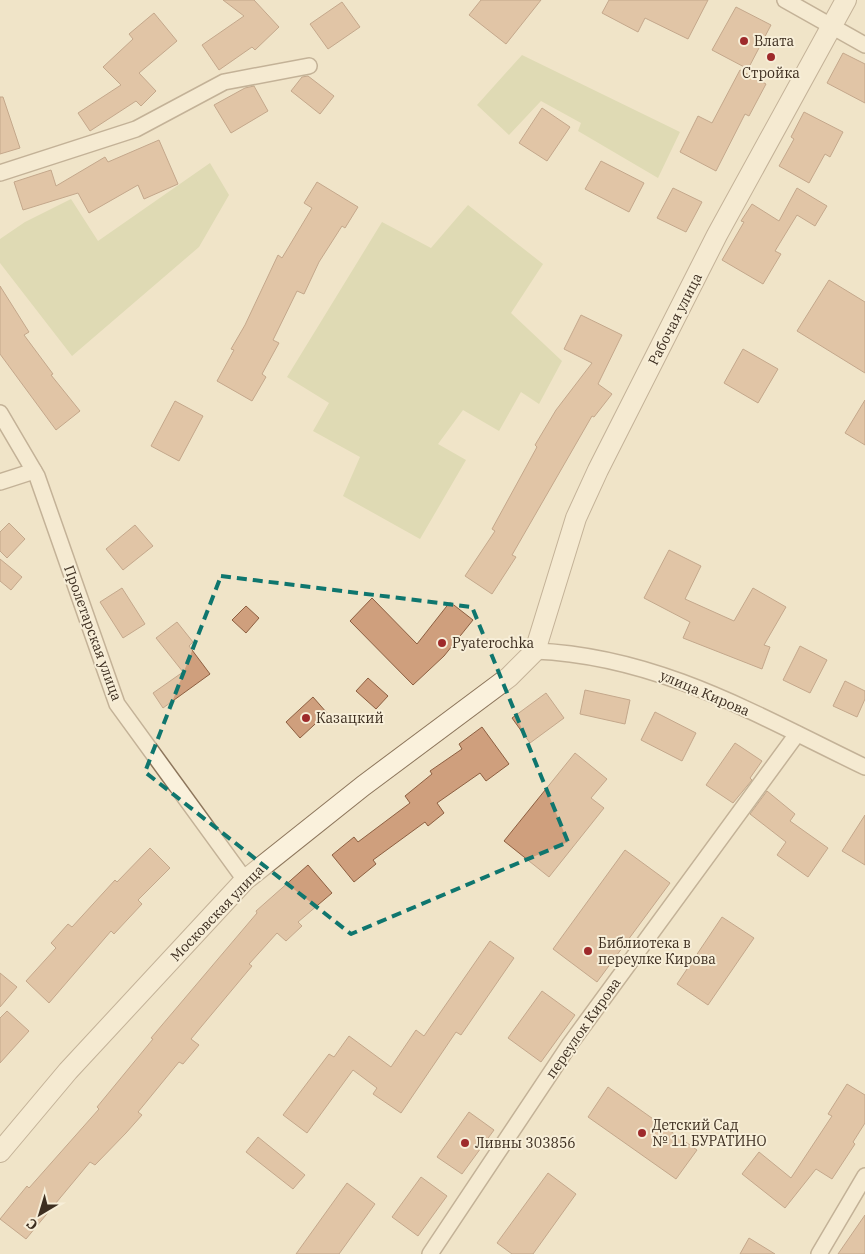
<svg xmlns="http://www.w3.org/2000/svg" width="865" height="1254" viewBox="0 0 865 1254" font-family="'IBM Plex Serif',serif">
<style>
.green{fill:#c9cf9b}
.building{fill:#cf9f7d;stroke:#8d5f41}
.lines{fill:none;stroke-linecap:round;stroke-linejoin:round}
.minor-casing{stroke:#8d765c;stroke-width:18}
.tertiary-casing{stroke:#8d765c;stroke-width:22}
.minor{stroke:#faf1dc;stroke-width:15}
.tertiary{stroke:#faf1dc;stroke-width:20}
.marked{fill:none;stroke:#0f766e;stroke-width:4;stroke-dasharray:10 6;stroke-linejoin:round}
.poi-dot{fill:#9e2a2b;stroke:#f7eed8;stroke-width:2}
.labels{text-anchor:middle;dominant-baseline:central;stroke-width:4;stroke-linejoin:round;paint-order:stroke}
.poi-label{font-size:14px;fill:#3d2e20;stroke:#f7eed8;text-anchor:start}
.street-label{font-size:14px;fill:#3d2e20;stroke:#f7eed8}
</style>
<rect width="100%" height="100%" fill="#f0e4c8"/>
<g class="green">
<path d="M 522,55 L 680,132 L 658,178 L 578,131 L 581,123 L 541,101 L 509,135 L 477,105 Z"/>
<path d="M 210,163 L 229,195 L 199,247 L 72,356 L 0,263 L 0,239 L 25,222 L 71,199 L 98,241 Z"/>
<path d="M 468,205 L 543,264 L 511,313 L 562,361 L 539,404 L 521,392 L 499,431 L 463,410 L 438,444 L 466,460 L 420,539 L 343,496 L 360,457 L 313,431 L 329,403 L 287,377 L 382,222 L 431,248 Z"/>
</g>
<g class="building">
<path d="M 223,0 L 254,0 L 279,27 L 255,50 L 252,47 L 219,70 L 202,45 L 244,16 Z"/>
<path d="M 481,0 L 541,0 L 506,44 L 469,15 Z"/>
<path d="M 609,0 L 708,0 L 688,39 L 645,18 L 638,32 L 602,13 Z"/>
<path d="M 342,2 L 360,27 L 328,49 L 310,24 Z"/>
<path d="M 736,7 L 771,25 L 748,69 L 712,50 Z"/>
<path d="M 154,13 L 177,41 L 139,73 L 156,91 L 141,106 L 136,101 L 90,131 L 78,113 L 121,85 L 103,67 L 133,39 L 129,34 Z"/>
<path d="M 843,53 L 865,64 L 865,103 L 827,83 Z"/>
<path d="M 740,70 L 766,84 L 749,116 L 745,114 L 716,171 L 680,152 L 698,116 L 712,123 Z"/>
<path d="M 308,76 L 334,96 L 320,114 L 291,91 L 302,77 Z"/>
<path d="M 254,86 L 268,111 L 231,133 L 214,105 L 245,88 Z"/>
<path d="M 0,97 L 3,97 L 20,148 L 0,154 Z"/>
<path d="M 542,108 L 570,127 L 547,161 L 519,143 Z"/>
<path d="M 804,112 L 843,132 L 830,157 L 825,154 L 809,183 L 779,166 L 794,139 L 791,137 Z"/>
<path d="M 159,140 L 178,184 L 144,199 L 138,185 L 89,213 L 78,193 L 23,210 L 14,182 L 51,170 L 56,186 L 105,157 L 108,162 Z"/>
<path d="M 601,161 L 644,183 L 629,212 L 585,189 Z"/>
<path d="M 317,182 L 358,207 L 345,228 L 342,226 L 319,262 L 304,294 L 297,291 L 273,340 L 279,343 L 262,374 L 266,377 L 252,401 L 217,381 L 234,350 L 231,349 L 245,325 L 278,255 L 282,258 L 312,208 L 304,203 Z"/>
<path d="M 673,188 L 702,202 L 686,232 L 657,218 Z"/>
<path d="M 797,188 L 827,206 L 815,226 L 797,215 L 775,251 L 781,254 L 763,284 L 722,260 L 744,222 L 741,221 L 752,204 L 779,221 Z"/>
<path d="M 829,280 L 865,302 L 865,373 L 797,331 Z"/>
<path d="M 0,286 L 29,332 L 24,335 L 53,374 L 51,375 L 80,411 L 56,430 L 0,354 Z"/>
<path d="M 581,315 L 622,335 L 598,384 L 612,394 L 594,417 L 592,416 L 512,555 L 516,557 L 492,594 L 465,576 L 495,531 L 492,529 L 537,447 L 535,445 L 556,410 L 592,363 L 564,349 Z"/>
<path d="M 743,349 L 778,369 L 758,403 L 724,383 Z"/>
<path d="M 865,400 L 865,445 L 845,433 Z"/>
<path d="M 175,401 L 203,416 L 179,461 L 151,446 Z"/>
<path d="M 9,523 L 25,539 L 7,558 L 0,551 L 0,532 Z"/>
<path d="M 135,525 L 153,546 L 123,570 L 106,549 Z"/>
<path d="M 669,550 L 701,566 L 685,599 L 734,621 L 753,588 L 786,607 L 764,645 L 770,647 L 762,669 L 683,638 L 690,622 L 644,598 Z"/>
<path d="M 0,559 L 22,577 L 11,590 L 0,581 Z"/>
<path d="M 122,588 L 145,624 L 123,638 L 100,602 Z"/>
<path d="M 372,598 L 417,644 L 450,602 L 473,620 L 444,656 L 413,685 L 350,621 Z"/>
<path d="M 246,606 L 259,618 L 246,633 L 232,620 Z"/>
<path d="M 177,622 L 193,642 L 189,646 L 210,674 L 163,708 L 153,693 L 183,672 L 156,638 Z"/>
<path d="M 800,646 L 827,660 L 810,693 L 783,680 Z"/>
<path d="M 368,678 L 388,696 L 376,709 L 356,691 Z"/>
<path d="M 845,681 L 865,691 L 865,699 L 857,717 L 833,706 Z"/>
<path d="M 585,690 L 630,700 L 625,724 L 580,714 Z"/>
<path d="M 546,693 L 564,718 L 530,743 L 512,718 Z"/>
<path d="M 313,697 L 327,713 L 300,738 L 286,722 Z"/>
<path d="M 655,712 L 696,733 L 682,761 L 641,740 Z"/>
<path d="M 482,727 L 509,764 L 486,781 L 480,773 L 437,803 L 444,813 L 428,826 L 425,822 L 373,860 L 376,864 L 354,882 L 332,855 L 354,837 L 358,842 L 410,803 L 405,796 L 432,774 L 430,771 L 462,749 L 459,744 Z"/>
<path d="M 735,743 L 762,761 L 750,778 L 752,780 L 733,803 L 706,785 Z"/>
<path d="M 575,753 L 607,779 L 591,798 L 604,808 L 549,877 L 504,841 Z"/>
<path d="M 767,791 L 795,814 L 790,821 L 828,848 L 808,877 L 777,855 L 786,842 L 750,814 Z"/>
<path d="M 865,815 L 865,865 L 842,851 Z"/>
<path d="M 150,848 L 170,868 L 138,900 L 142,904 L 114,934 L 111,931 L 49,1003 L 26,981 L 56,948 L 51,943 L 68,924 L 72,927 L 115,880 L 117,882 Z"/>
<path d="M 625,850 L 670,883 L 597,982 L 553,949 Z"/>
<path d="M 308,865 L 332,893 L 298,922 L 302,926 L 286,941 L 277,933 L 249,964 L 252,966 L 191,1039 L 199,1045 L 183,1064 L 179,1062 L 138,1112 L 142,1115 L 126,1133 L 95,1165 L 90,1162 L 26,1239 L 0,1219 L 27,1186 L 29,1188 L 99,1109 L 97,1107 L 153,1039 L 151,1038 L 257,913 L 256,911 Z"/>
<path d="M 722,917 L 754,938 L 708,1005 L 677,984 Z"/>
<path d="M 490,941 L 514,958 L 461,1035 L 456,1032 L 401,1113 L 373,1094 L 377,1088 L 353,1070 L 307,1133 L 283,1115 L 329,1054 L 334,1057 L 349,1036 L 391,1067 L 416,1030 L 424,1036 Z"/>
<path d="M 0,973 L 17,987 L 0,1007 Z"/>
<path d="M 542,991 L 575,1015 L 541,1062 L 508,1038 Z"/>
<path d="M 7,1011 L 29,1031 L 0,1063 L 0,1018 Z"/>
<path d="M 847,1084 L 865,1095 L 865,1123 L 853,1142 L 855,1144 L 832,1179 L 816,1169 L 785,1208 L 742,1174 L 759,1152 L 791,1178 L 832,1116 L 828,1114 Z"/>
<path d="M 608,1087 L 697,1150 L 676,1179 L 588,1117 Z"/>
<path d="M 469,1112 L 494,1130 L 462,1174 L 437,1157 Z"/>
<path d="M 258,1137 L 305,1175 L 293,1189 L 246,1152 Z"/>
<path d="M 548,1173 L 576,1194 L 533,1254 L 512,1254 L 497,1243 Z"/>
<path d="M 421,1177 L 447,1196 L 418,1236 L 392,1217 Z"/>
<path d="M 347,1183 L 375,1204 L 339,1254 L 296,1254 Z"/>
<path d="M 865,1215 L 865,1254 L 838,1254 Z"/>
<path d="M 749,1238 L 775,1254 L 740,1254 Z"/>
</g>
<g class="lines">
<defs>
<g id="minor">
<path d="M 785,0 L 865,45"/>
<path d="M 0,173 L 136,129 L 224,82 L 309,66"/>
<path d="M 0,413 L 37,476 L 117,704 L 245,880"/>
<path d="M 0,482 L 34,471"/>
<path d="M 535,651 C 658,656 757,715 865,767"/>
<path d="M 430,1254 L 570,1044 L 797,734"/>
<path d="M 819,1254 L 865,1176"/>
</g>
<path id="tertiary" d="M 0,1152 L 68,1071 L 245,880 L 363,786 L 509,677 L 535,651 L 576,518 L 598,470 L 717,235 L 846,0"/>
</defs>
<use href="#minor" class="minor-casing"/>
<use href="#tertiary" class="tertiary-casing"/>
<use href="#minor" class="minor"/>
<use href="#tertiary" class="tertiary"/>
</g>
<path d="M0 0H865V1254H0ZM 221,576 L 472,607 L 568,842 L 351,934 L 145,772 Z" fill="#f0e4c8" fill-opacity=".55" fill-rule="evenodd"/>
<path class="marked" d="M 221,576 L 472,607 L 568,842 L 351,934 L 145,772 Z"/>
<g class="poi-dot">
<circle cx="744" cy="41" r="5"/>
<circle cx="771" cy="57" r="5"/>
<circle cx="442" cy="643" r="5"/>
<circle cx="306" cy="718" r="5"/>
<circle cx="588" cy="951" r="5"/>
<circle cx="642" cy="1133" r="5"/>
<circle cx="465" cy="1143" r="5"/>
</g>
<g class="labels">
<g class="poi-label">
<text x="754" y="41">Влата</text>
<text x="771" y="73" text-anchor="middle">Стройка</text>
<text x="452" y="643">Pyaterochka</text>
<text x="316" y="718">Казацкий</text>
<text x="598" y="943">Библиотека в<tspan x="598" dy="16">переулке Кирова</tspan></text>
<text x="652" y="1125">Детский Сад<tspan x="652" dy="16">№ 11 БУРАТИНО</tspan></text>
<text x="475" y="1143">Ливны 303856</text>
</g>
<g class="street-label">
<text transform="translate(675 319) rotate(-63)">Рабочая улица</text>
<text transform="translate(93 633) rotate(70)">Пролетарская улица</text>
<text transform="translate(705 693) rotate(23)">улица Кирова</text>
<text transform="translate(217 913) rotate(-46)">Московская улица</text>
<text transform="translate(583 1028) rotate(-55)">переулок Кирова</text>
</g>
</g>
<g transform="translate(40 1214) rotate(218)" stroke="#f7eed8" stroke-width="4" paint-order="stroke">
<path d="M0-4L9 19L0 12L-9 19Z" fill="#3d2e20"/>
<text y="-8" font-size="14" font-weight="bold" text-anchor="middle" fill="#3d2e20">С</text>
</g>
</svg>
